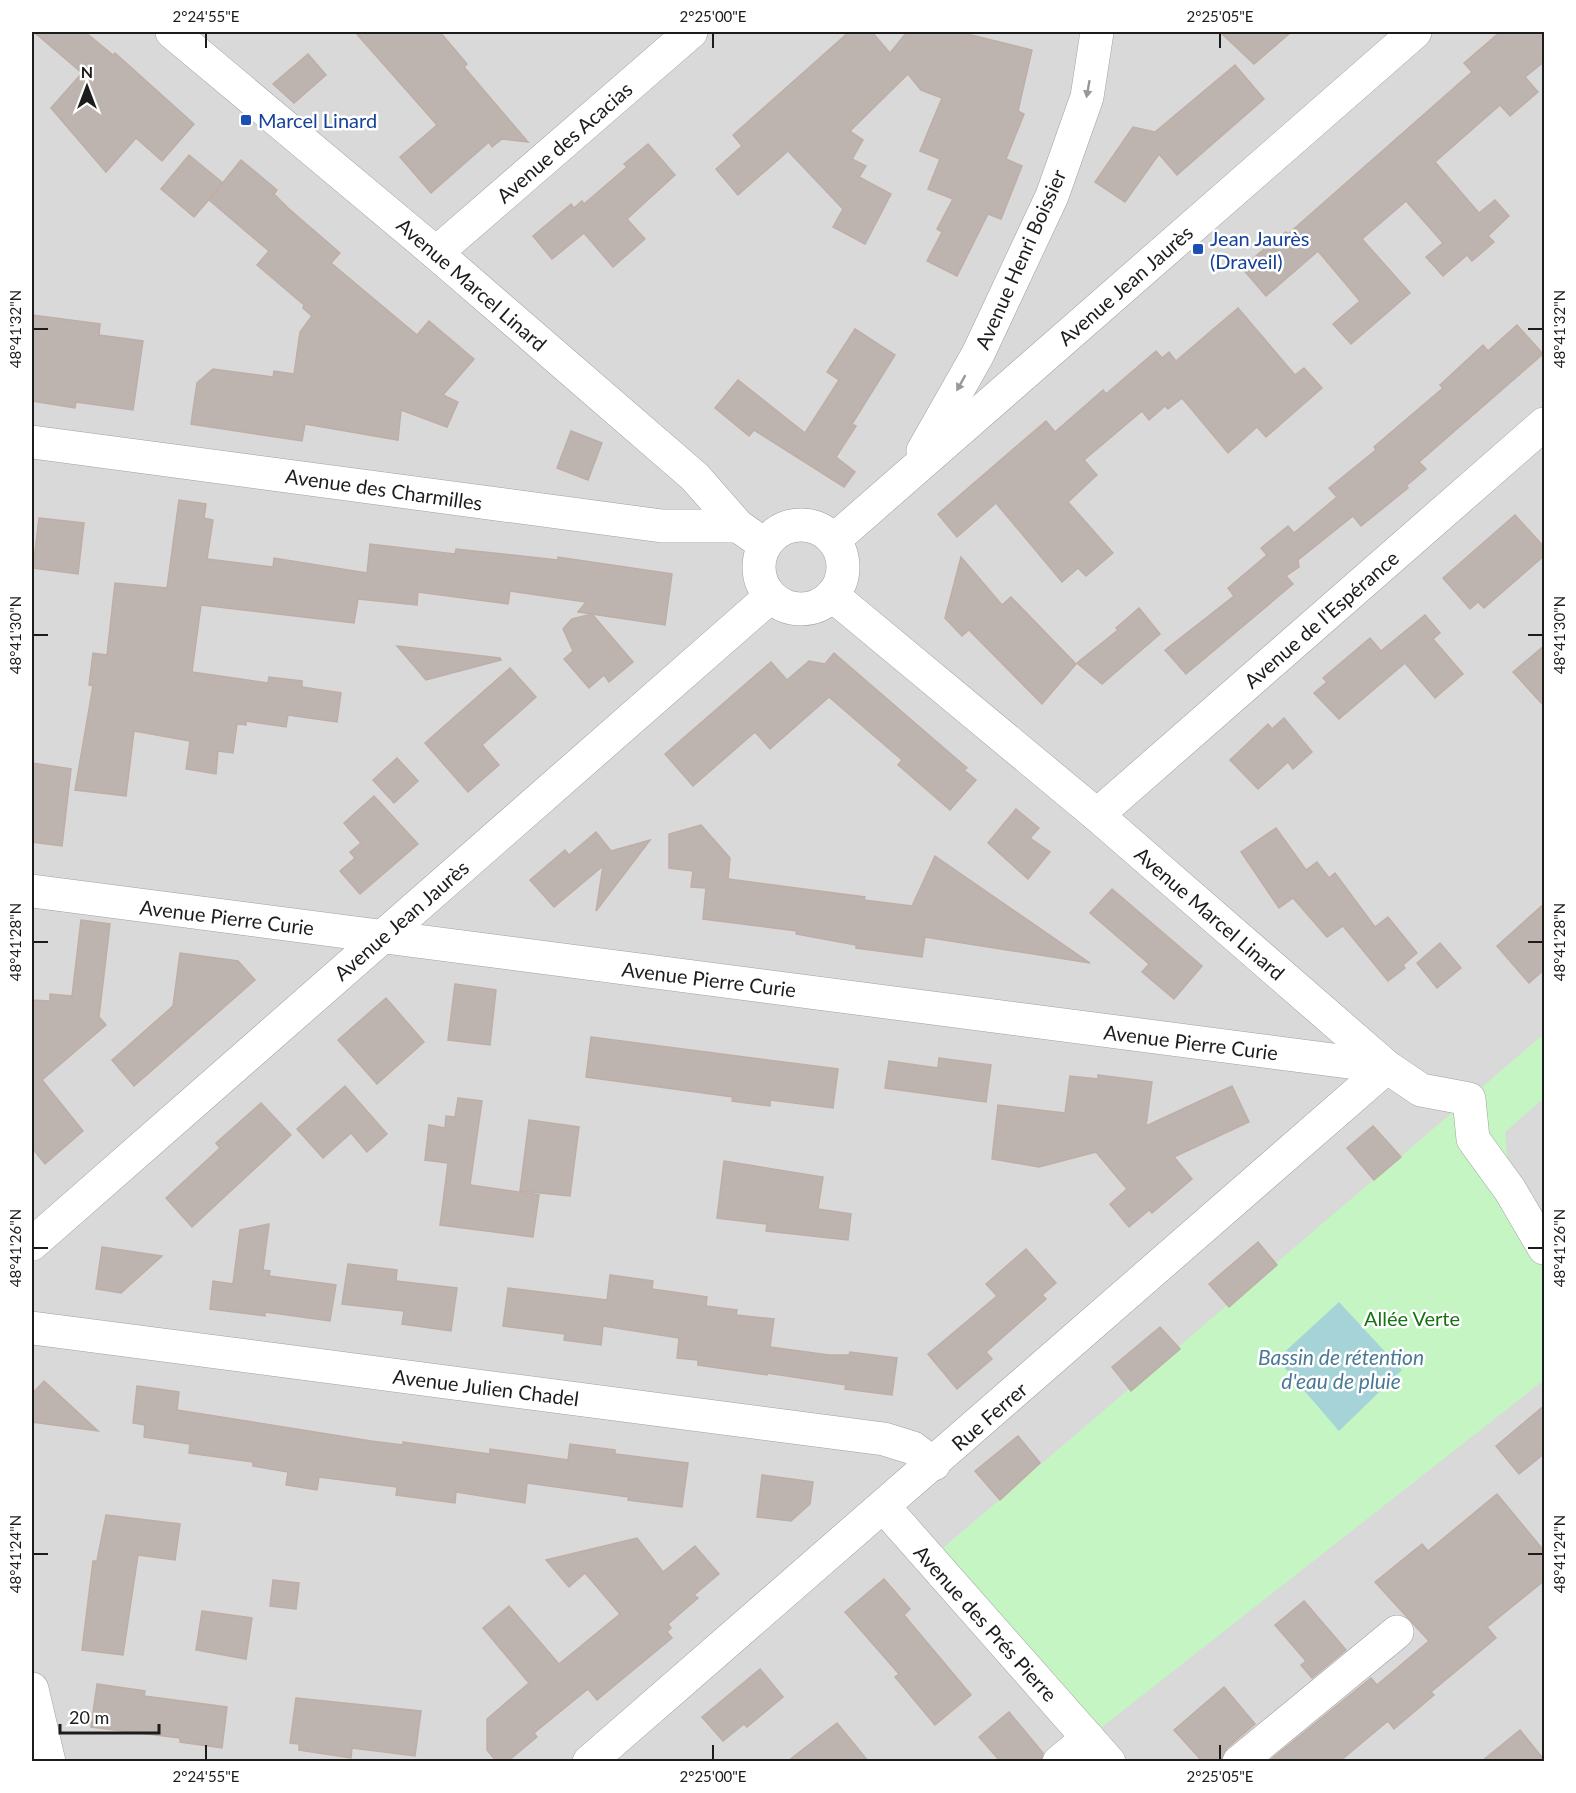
<svg xmlns="http://www.w3.org/2000/svg" width="1576" height="1793" viewBox="0 0 1576 1793" font-family="Lato,sans-serif">
<style>
.residential{fill:#dad9da}
.park{fill:#c4f5c2}
.water{fill:#a6d3d8}
.building{fill:#bdb4b0;stroke:#beaea6;stroke-width:1.5}
.lines{fill:none;stroke-linecap:round;stroke-linejoin:round}
.minor-casing{stroke:#a0a0a0;stroke-width:34}
.minor{stroke:#fff;stroke-width:33}
.oneway{fill:#999}
.ticks{fill:none;stroke:#1c1c1c;stroke-width:2}
.transit-dot{fill:#1a4fb4;stroke:#fff;stroke-width:2}
.labels{text-anchor:middle;dominant-baseline:central;stroke-width:5;stroke-linejoin:round;paint-order:stroke}
.transit-label{font-size:20px;fill:#164399;stroke:#fff;text-anchor:start}
.street-label{font-size:20px;fill:#1c1c1c;stroke:#fff}
.park-label{font-size:20px;fill:#177213;stroke:#fff}
.water-label{font-size:21px;font-style:italic;fill:#4a7996;stroke:#fff}
.neatline{fill:none;stroke:#1c1c1c;stroke-width:2}
.ticks-label{font-size:15px;text-anchor:middle;fill:#1c1c1c}
</style>
<rect width="100%" height="100%" fill="#ede8e3"/>
<rect class="residential" x="32" y="32" width="1512" height="1729"/>
<path class="park" d="M 1544,1034 L 1544,1098 L 1505,1132 L 1510,1190 L 1544,1248 L 1544,1380 L 1088,1738 L 929,1560 Z"/>
<path class="water" d="M 1339,1302 L 1402,1370 L 1339,1431 L 1277,1359 Z"/>
<g class="building">
<path d="M 34,32 L 85,32 L 113,55 L 115,53 L 194,124 L 162,161 L 136,138 L 106,172 L 51,108 L 82,73 Z"/>
<path d="M 355,32 L 440,32 L 467,64 L 464,67 L 528,142 L 502,139 L 492,147 L 489,142 L 431,193 L 400,157 L 437,125 Z"/>
<path d="M 849,32 L 872,32 L 890,53 L 907,32 L 959,32 L 1032,50 L 1018,111 L 1024,114 L 1006,159 L 1022,166 L 1001,219 L 988,214 L 957,276 L 927,261 L 942,232 L 937,229 L 953,199 L 928,189 L 940,159 L 920,151 L 942,98 L 921,90 L 908,74 L 850,131 L 863,140 L 852,159 L 866,166 L 859,177 L 891,194 L 865,244 L 833,227 L 843,209 L 788,151 L 738,195 L 716,169 L 742,146 L 733,135 Z"/>
<path d="M 1220,32 L 1291,32 L 1254,64 Z"/>
<path d="M 1500,32 L 1545,32 L 1545,61 L 1525,77 L 1538,92 L 1510,116 L 1500,105 L 1435,162 L 1479,213 L 1495,200 L 1509,216 L 1488,236 L 1494,242 L 1472,261 L 1467,255 L 1443,276 L 1426,257 L 1443,243 L 1406,201 L 1362,239 L 1410,293 L 1351,344 L 1333,324 L 1360,301 L 1318,251 L 1266,296 L 1242,268 L 1271,243 L 1286,232 L 1288,234 L 1472,72 L 1464,63 Z"/>
<path d="M 308,54 L 326,75 L 294,103 L 273,84 Z"/>
<path d="M 1235,65 L 1264,99 L 1177,175 L 1159,154 L 1125,202 L 1095,182 L 1133,127 L 1155,132 Z"/>
<path d="M 648,144 L 675,175 L 627,219 L 645,239 L 613,267 L 584,233 L 552,259 L 533,236 L 571,204 L 574,208 L 582,201 L 584,204 L 627,167 L 624,164 Z"/>
<path d="M 189,155 L 223,183 L 194,217 L 161,189 Z"/>
<path d="M 241,160 L 277,190 L 274,194 L 288,208 L 340,253 L 331,263 L 417,335 L 429,321 L 474,359 L 443,395 L 458,402 L 447,427 L 401,410 L 398,440 L 305,424 L 302,441 L 191,424 L 197,383 L 213,369 L 273,377 L 274,371 L 294,374 L 300,332 L 312,316 L 303,308 L 304,305 L 257,265 L 269,251 L 209,200 Z"/>
<path d="M 1238,308 L 1295,375 L 1304,368 L 1322,388 L 1266,437 L 1257,427 L 1228,453 L 1182,398 L 1168,409 L 1165,406 L 1149,420 L 1142,411 L 1084,460 L 1097,475 L 1068,502 L 1113,553 L 1086,576 L 1078,568 L 1062,582 L 996,503 L 957,537 L 938,514 L 1046,421 L 1055,432 L 1103,390 L 1106,394 L 1156,351 L 1162,358 L 1169,352 L 1176,361 Z"/>
<path d="M 32,315 L 100,324 L 99,335 L 143,341 L 133,410 L 76,402 L 75,408 L 32,401 Z"/>
<path d="M 1517,325 L 1543,354 L 1419,462 L 1426,469 L 1406,486 L 1408,488 L 1361,526 L 1353,516 L 1298,560 L 1299,567 L 1286,576 L 1293,584 L 1186,674 L 1165,650 L 1234,596 L 1228,588 L 1267,555 L 1261,548 L 1288,526 L 1294,533 L 1337,497 L 1329,488 L 1376,450 L 1374,447 L 1443,388 L 1440,385 L 1483,345 L 1488,351 Z"/>
<path d="M 855,329 L 895,355 L 852,424 L 856,426 L 836,457 L 855,472 L 844,487 L 754,430 L 749,436 L 715,408 L 738,380 L 805,433 L 839,380 L 827,372 Z"/>
<path d="M 571,431 L 602,443 L 588,480 L 557,468 Z"/>
<path d="M 179,500 L 206,504 L 204,518 L 213,520 L 207,559 L 273,567 L 274,558 L 367,573 L 370,544 L 455,554 L 456,549 L 558,560 L 558,557 L 672,574 L 665,625 L 578,612 L 586,602 L 510,591 L 508,604 L 418,592 L 417,605 L 358,599 L 354,623 L 201,605 L 192,672 L 268,683 L 269,677 L 302,681 L 302,687 L 341,693 L 337,722 L 288,715 L 286,727 L 246,721 L 246,725 L 237,724 L 233,753 L 218,751 L 216,774 L 186,769 L 190,741 L 134,731 L 126,796 L 75,790 L 93,686 L 89,685 L 93,653 L 107,655 L 115,583 L 167,588 Z"/>
<path d="M 1515,515 L 1545,548 L 1545,555 L 1484,608 L 1478,602 L 1470,609 L 1443,578 Z"/>
<path d="M 39,518 L 84,523 L 78,574 L 33,568 Z"/>
<path d="M 961,557 L 1002,605 L 1011,597 L 1076,664 L 1042,704 L 969,630 L 962,636 L 945,618 Z"/>
<path d="M 1139,608 L 1160,634 L 1102,684 L 1077,663 L 1118,630 L 1116,628 Z"/>
<path d="M 592,614 L 633,662 L 609,682 L 604,675 L 589,688 L 564,659 L 573,651 L 563,629 L 572,619 Z"/>
<path d="M 1425,615 L 1440,633 L 1433,639 L 1463,674 L 1435,698 L 1405,663 L 1339,719 L 1314,693 L 1327,682 L 1323,678 L 1370,638 L 1381,651 Z"/>
<path d="M 1545,645 L 1545,707 L 1513,672 Z"/>
<path d="M 397,646 L 500,658 L 501,660 L 426,680 Z"/>
<path d="M 834,653 L 967,768 L 964,770 L 976,780 L 950,810 L 898,765 L 902,760 L 829,697 L 770,749 L 755,732 L 693,786 L 665,754 L 771,662 L 787,680 L 809,661 L 825,664 Z"/>
<path d="M 510,668 L 536,697 L 482,745 L 499,765 L 468,792 L 425,743 Z"/>
<path d="M 1284,718 L 1312,752 L 1293,769 L 1288,762 L 1258,789 L 1230,760 L 1268,724 L 1272,729 Z"/>
<path d="M 397,758 L 418,781 L 394,803 L 373,780 Z"/>
<path d="M 32,763 L 71,769 L 62,846 L 32,842 Z"/>
<path d="M 374,796 L 418,844 L 360,894 L 340,871 L 355,858 L 350,852 L 361,843 L 344,823 Z"/>
<path d="M 1016,809 L 1039,828 L 1030,838 L 1050,852 L 1028,879 L 988,843 Z"/>
<path d="M 701,825 L 730,858 L 728,879 L 865,897 L 864,900 L 912,906 L 935,856 L 1090,963 L 925,937 L 922,957 L 856,948 L 856,945 L 796,934 L 797,931 L 703,919 L 706,888 L 691,887 L 693,871 L 669,868 L 669,834 Z"/>
<path d="M 1276,828 L 1306,870 L 1317,862 L 1329,878 L 1335,873 L 1375,927 L 1388,917 L 1417,953 L 1403,965 L 1405,968 L 1388,981 L 1343,926 L 1327,937 L 1293,898 L 1279,908 L 1241,852 Z"/>
<path d="M 596,832 L 611,851 L 650,840 L 596,911 L 603,866 L 554,907 L 530,880 L 565,850 L 569,855 Z"/>
<path d="M 1112,889 L 1202,966 L 1174,999 L 1142,972 L 1149,964 L 1090,913 Z"/>
<path d="M 1545,903 L 1545,969 L 1529,983 L 1497,946 Z"/>
<path d="M 81,920 L 110,924 L 99,1017 L 106,1025 L 42,1080 L 83,1131 L 45,1164 L 32,1148 L 32,1000 L 50,1001 L 50,994 L 72,996 Z"/>
<path d="M 1440,943 L 1461,968 L 1437,988 L 1417,963 Z"/>
<path d="M 180,953 L 238,961 L 255,980 L 134,1086 L 112,1060 L 173,1006 Z"/>
<path d="M 455,984 L 496,990 L 490,1045 L 448,1040 Z"/>
<path d="M 386,998 L 424,1042 L 377,1084 L 338,1040 Z"/>
<path d="M 591,1037 L 838,1069 L 833,1108 L 770,1100 L 770,1106 L 732,1101 L 733,1097 L 586,1077 Z"/>
<path d="M 939,1058 L 991,1065 L 986,1102 L 885,1088 L 889,1061 L 938,1068 Z"/>
<path d="M 1098,1075 L 1152,1082 L 1146,1126 L 1232,1086 L 1249,1122 L 1174,1157 L 1192,1179 L 1152,1213 L 1149,1210 L 1129,1227 L 1110,1204 L 1127,1189 L 1096,1152 L 1039,1167 L 992,1159 L 998,1105 L 1065,1113 L 1070,1076 L 1098,1079 Z"/>
<path d="M 345,1086 L 387,1134 L 367,1152 L 351,1133 L 323,1158 L 297,1129 Z"/>
<path d="M 458,1098 L 482,1101 L 470,1185 L 539,1195 L 533,1237 L 440,1225 L 448,1163 L 425,1160 L 429,1125 L 445,1128 L 446,1116 L 455,1117 Z"/>
<path d="M 261,1103 L 291,1135 L 192,1227 L 166,1198 L 220,1148 L 216,1143 Z"/>
<path d="M 529,1120 L 579,1127 L 570,1196 L 520,1191 Z"/>
<path d="M 1373,1126 L 1401,1157 L 1374,1180 L 1347,1148 Z"/>
<path d="M 724,1161 L 823,1177 L 818,1209 L 851,1214 L 848,1240 L 766,1231 L 767,1224 L 717,1218 Z"/>
<path d="M 269,1224 L 263,1270 L 270,1271 L 269,1276 L 336,1285 L 330,1321 L 265,1312 L 265,1316 L 210,1309 L 213,1281 L 233,1284 L 240,1230 Z"/>
<path d="M 1258,1242 L 1277,1265 L 1229,1307 L 1209,1284 Z"/>
<path d="M 102,1247 L 162,1256 L 121,1293 L 96,1289 Z"/>
<path d="M 1026,1249 L 1056,1283 L 1042,1295 L 1046,1299 L 986,1352 L 992,1359 L 957,1389 L 928,1354 L 997,1296 L 986,1284 Z"/>
<path d="M 348,1264 L 397,1270 L 396,1281 L 457,1288 L 451,1331 L 402,1324 L 404,1311 L 342,1304 Z"/>
<path d="M 610,1275 L 653,1281 L 652,1289 L 707,1297 L 706,1306 L 737,1310 L 736,1315 L 774,1319 L 770,1347 L 829,1355 L 849,1355 L 850,1352 L 897,1358 L 892,1395 L 845,1389 L 846,1385 L 767,1373 L 767,1375 L 698,1365 L 698,1360 L 677,1358 L 679,1338 L 603,1326 L 601,1345 L 564,1340 L 565,1334 L 503,1326 L 508,1288 L 607,1300 Z"/>
<path d="M 1160,1327 L 1180,1349 L 1131,1391 L 1112,1367 Z"/>
<path d="M 44,1381 L 98,1431 L 32,1422 L 32,1394 Z"/>
<path d="M 137,1386 L 179,1392 L 177,1410 L 371,1441 L 403,1445 L 403,1442 L 490,1454 L 490,1449 L 568,1460 L 570,1444 L 615,1450 L 615,1454 L 688,1463 L 682,1507 L 628,1500 L 629,1497 L 527,1483 L 525,1503 L 456,1492 L 455,1503 L 396,1495 L 397,1487 L 319,1477 L 317,1490 L 286,1485 L 288,1472 L 253,1466 L 253,1462 L 189,1453 L 190,1444 L 144,1437 L 145,1425 L 133,1423 Z"/>
<path d="M 1545,1405 L 1545,1453 L 1519,1474 L 1496,1446 Z"/>
<path d="M 1018,1436 L 1040,1463 L 1000,1500 L 975,1471 Z"/>
<path d="M 762,1475 L 813,1482 L 810,1504 L 791,1521 L 757,1517 Z"/>
<path d="M 1497,1494 L 1545,1552 L 1545,1580 L 1487,1627 L 1496,1638 L 1431,1692 L 1434,1695 L 1394,1729 L 1388,1721 L 1340,1761 L 1269,1761 L 1371,1678 L 1377,1685 L 1429,1641 L 1375,1582 L 1422,1544 L 1428,1551 Z"/>
<path d="M 106,1515 L 180,1524 L 175,1560 L 138,1555 L 123,1655 L 82,1650 L 93,1561 L 97,1561 Z"/>
<path d="M 637,1538 L 663,1572 L 695,1546 L 719,1574 L 694,1595 L 698,1598 L 668,1624 L 671,1628 L 667,1632 L 672,1638 L 597,1700 L 588,1689 L 534,1733 L 537,1737 L 508,1761 L 496,1761 L 487,1750 L 487,1719 L 529,1683 L 483,1628 L 509,1606 L 559,1664 L 620,1614 L 585,1573 L 569,1587 L 546,1560 Z"/>
<path d="M 884,1579 L 910,1609 L 904,1615 L 971,1695 L 935,1725 L 895,1677 L 899,1674 L 845,1612 Z"/>
<path d="M 273,1580 L 299,1583 L 296,1609 L 270,1606 Z"/>
<path d="M 1304,1601 L 1346,1650 L 1312,1678 L 1301,1665 L 1306,1661 L 1275,1625 Z"/>
<path d="M 202,1611 L 252,1618 L 246,1659 L 196,1650 Z"/>
<path d="M 760,1669 L 783,1697 L 747,1727 L 744,1724 L 723,1741 L 702,1717 Z"/>
<path d="M 97,1684 L 145,1691 L 144,1696 L 227,1707 L 222,1748 L 180,1742 L 180,1738 L 91,1727 Z"/>
<path d="M 1224,1687 L 1255,1724 L 1227,1748 L 1221,1761 L 1202,1761 L 1174,1730 Z"/>
<path d="M 296,1698 L 421,1711 L 415,1756 L 352,1748 L 351,1758 L 299,1750 L 299,1744 L 290,1743 Z"/>
<path d="M 1009,1712 L 1043,1753 L 1041,1761 L 1000,1761 L 979,1737 Z"/>
<path d="M 837,1723 L 868,1761 L 788,1761 Z"/>
<path d="M 1520,1730 L 1545,1761 L 1482,1761 Z"/>
</g>
<g class="lines">
<defs>
<g id="minor">
<path d="M 172,32 L 436,253 L 695,477 L 738,526 L 764,544"/>
<path d="M 436,253 L 691,32"/>
<path d="M 32,442 L 662,526 L 738,526"/>
<path d="M 923,451 L 978,354 L 1052,196 L 1087,97 L 1097,32"/>
<circle cx="801" cy="567" r="42"/>
<path d="M 834,540 L 1415,32"/>
<path d="M 832,595 L 1097,815 L 1387,1067 L 1421,1090 L 1469,1099 L 1473,1139 L 1510,1190 L 1544,1248"/>
<path d="M 1097,815 L 1544,424"/>
<path d="M 32,891 L 1387,1067"/>
<path d="M 32,1244 L 770,597"/>
<path d="M 32,1328 L 884,1439 L 913,1448 L 934,1464"/>
<path d="M 884,1507 L 1109,1762"/>
<path d="M 32,1689 L 49,1762"/>
<path d="M 589,1762 L 1387,1067"/>
<path d="M 1059,1762 L 1088,1738"/>
<path d="M 1239,1762 L 1397,1632"/>
</g>
</defs>
<use href="#minor" class="minor-casing"/>
<use href="#minor" class="minor"/>
</g>
<defs><path id="oneway-solid" d="M-6-.8H1V-3.2L6.5 0L1 3.2V.8H-6Z" transform="scale(1.5)"/></defs>
<g class="oneway">
<use href="#oneway-solid" transform="translate(1088 89) rotate(100)"/>
<use href="#oneway-solid" transform="translate(961 383) rotate(119)"/>
</g>
<path class="ticks" d="M 206,33 L 206,48M 713,33 L 713,48M 1220,33 L 1220,48M 33,329 L 48,329M 1528,329 L 1543,329M 33,635 L 48,635M 1528,635 L 1543,635M 33,942 L 48,942M 1528,942 L 1543,942M 33,1248 L 48,1248M 1528,1248 L 1543,1248M 33,1554 L 48,1554M 1528,1554 L 1543,1554M 206,1745 L 206,1760M 713,1745 L 713,1760M 1220,1745 L 1220,1760"/>
<g class="transit-dot">
<rect x="240" y="114" width="12" height="12" rx="3"/>
<rect x="1192" y="243" width="12" height="12" rx="3"/>
</g>
<g class="labels">
<g class="transit-label">
<text x="258" y="120">Marcel Linard</text>
<text x="1210" y="238">Jean Jaurès<tspan x="1210" dy="23">(Draveil)</tspan></text>
</g>
<g class="street-label">
<text transform="translate(564 142) rotate(-41)">Avenue des Acacias</text>
<text transform="translate(1020 259) rotate(-66)">Avenue Henri Boissier</text>
<text transform="translate(472 284) rotate(41)">Avenue Marcel Linard</text>
<text transform="translate(1125 285) rotate(-41)">Avenue Jean Jaurès</text>
<text transform="translate(384 489) rotate(8)">Avenue des Charmilles</text>
<text transform="translate(1321 619) rotate(-41)">Avenue de l'Espérance</text>
<text transform="translate(1210 913) rotate(41)">Avenue Marcel Linard</text>
<text transform="translate(227 917) rotate(7)">Avenue Pierre Curie</text>
<text transform="translate(401 920) rotate(-41)">Avenue Jean Jaurès</text>
<text transform="translate(709 979) rotate(7)">Avenue Pierre Curie</text>
<text transform="translate(1191 1042) rotate(7)">Avenue Pierre Curie</text>
<text transform="translate(486 1387) rotate(7)">Avenue Julien Chadel</text>
<text transform="translate(989 1416) rotate(-41)">Rue Ferrer</text>
<text transform="translate(986 1623) rotate(48)">Avenue des Prés Pierre</text>
</g>
<g class="park-label">
<text x="1412" y="1318">Allée Verte</text>
</g>
<g class="water-label">
<text x="1341" y="1356">Bassin de rétention<tspan x="1341" dy="24">d'eau de pluie</tspan></text>
</g>
</g>
<rect width="1576" height="1793" fill="none" stroke="#ffffff" stroke-width="66"/>
<g transform="translate(87 87)" stroke="#ffffff" stroke-width="4.5" paint-order="stroke">
<path d="M0-4.5L10 22L0 15L-10 22Z" fill="#1c1c1c"/>
<text y="-9" font-size="16" font-weight="bold" text-anchor="middle" fill="#1c1c1c">N</text>
</g>
<path d="M60 1724v9h99v-9" fill="none" stroke="#1c1c1c" stroke-width="3"/>
<text x="69" y="1724" font-size="18" fill="#1c1c1c" stroke="#ffffff" stroke-width="4.5" paint-order="stroke">20 m</text>
<rect x="33" y="33" width="1510" height="1727" class="neatline"/>
<g class="ticks-label">
<text x="206" y="22">2°24'55"E</text>
<text x="713" y="22">2°25'00"E</text>
<text x="1220" y="22">2°25'05"E</text>
<text transform="translate(16 329) rotate(-90)" y="5">48°41'32"N</text>
<text transform="translate(1560 329) rotate(-90)" y="5">48°41'32"N</text>
<text transform="translate(16 635) rotate(-90)" y="5">48°41'30"N</text>
<text transform="translate(1560 635) rotate(-90)" y="5">48°41'30"N</text>
<text transform="translate(16 942) rotate(-90)" y="5">48°41'28"N</text>
<text transform="translate(1560 942) rotate(-90)" y="5">48°41'28"N</text>
<text transform="translate(16 1248) rotate(-90)" y="5">48°41'26"N</text>
<text transform="translate(1560 1248) rotate(-90)" y="5">48°41'26"N</text>
<text transform="translate(16 1554) rotate(-90)" y="5">48°41'24"N</text>
<text transform="translate(1560 1554) rotate(-90)" y="5">48°41'24"N</text>
<text x="206" y="1782">2°24'55"E</text>
<text x="713" y="1782">2°25'00"E</text>
<text x="1220" y="1782">2°25'05"E</text>
</g>
</svg>
